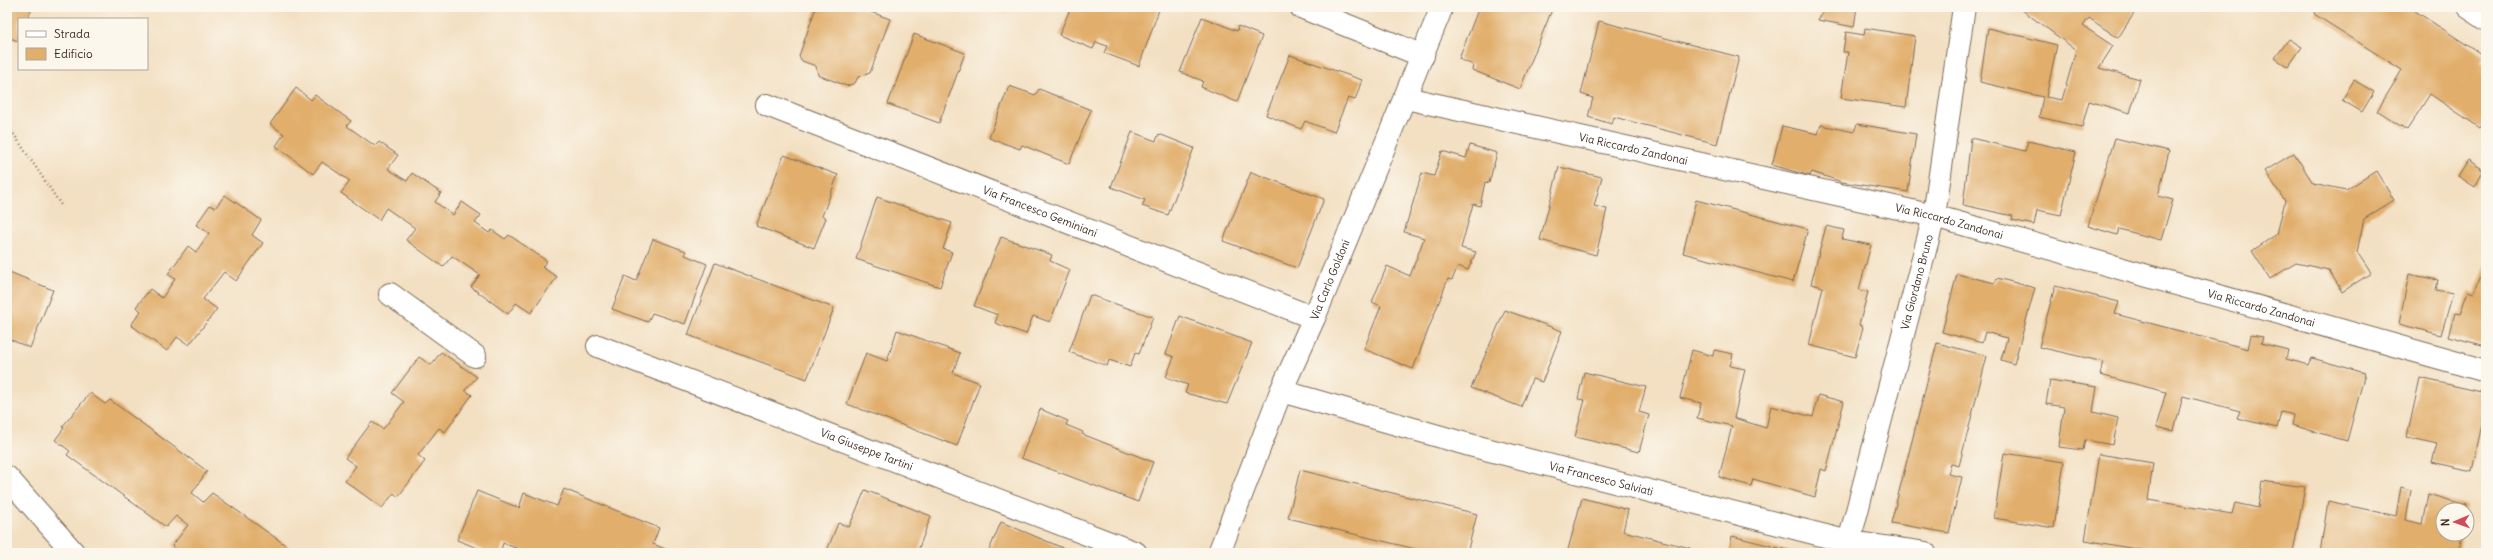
<svg xmlns="http://www.w3.org/2000/svg" width="2493" height="560" viewBox="0 0 2493 560" font-family="Delius,sans-serif">
<style>
.building{fill:#e1ae6c}
.lines{fill:none;stroke-linecap:round;stroke-linejoin:round}
.minor-casing{stroke:#7b6a58;stroke-width:24}
.path{stroke:#7b6a58;stroke-width:2.5;stroke-dasharray:1 3;stroke-linecap:butt}
.minor{stroke:#fff;stroke-width:22}
.labels{text-anchor:middle;dominant-baseline:central;stroke-width:4;stroke-linejoin:round;paint-order:stroke}
.street-label{font-size:11px;fill:#3b2a1e;stroke:#fbf7ec}
</style>
<rect width="100%" height="100%" fill="#fbf7ec"/>
<filter id="ink" filterUnits="userSpaceOnUse"><feTurbulence type="fractalNoise" baseFrequency=".025" numOctaves="2"/><feDisplacementMap in="SourceGraphic" scale="8" xChannelSelector="R" yChannelSelector="G"/><feConvolveMatrix kernelMatrix="1 2 1 2 8 2 1 2 1" color-interpolation-filters="sRGB"/></filter>
<filter id="wash" filterUnits="userSpaceOnUse"><feTurbulence type="fractalNoise" baseFrequency=".012" numOctaves="4" result="noise"/><feDisplacementMap in="SourceGraphic" scale="16" xChannelSelector="R" yChannelSelector="G"/><feGaussianBlur stdDeviation="0.9" result="paint"/><feColorMatrix in="noise" values="0 0 0 0 0 0 0 0 0 0 0 0 0 0 0 0 0 1.4 0 .05"/><feComposite in="paint" operator="in"/></filter>
<g filter="url(#wash)">
<rect width="100%" height="100%" fill="#f3e0c3"/>
<g id="blocks">
<g class="building">
<path d="M 7,7 L 33,7 L 27,19 L 19,19 L 18,41 L 7,37 Z"/>
<path d="M 816,7 L 857,7 L 890,19 L 870,73 L 858,77 L 855,83 L 847,86 L 818,75 L 816,66 L 802,61 L 799,56 Z"/>
<path d="M 992,7 L 1007,7 L 1005,12 Z"/>
<path d="M 1071,7 L 1160,7 L 1139,66 L 1104,53 L 1107,46 L 1096,42 L 1093,49 L 1059,35 Z"/>
<path d="M 1479,7 L 1553,7 L 1520,89 L 1472,70 L 1473,65 L 1459,59 Z"/>
<path d="M 1826,7 L 1857,7 L 1854,27 L 1818,20 Z"/>
<path d="M 2018,7 L 2127,7 L 2135,12 L 2118,38 L 2089,18 L 2083,26 L 2113,46 L 2099,68 L 2140,79 L 2130,113 L 2089,101 L 2082,127 L 2039,117 L 2043,97 L 1980,82 L 1988,28 L 2057,45 L 2046,97 L 2062,100 L 2076,50 Z"/>
<path d="M 2319,7 L 2409,7 L 2484,56 L 2481,63 L 2486,67 L 2486,119 L 2480,128 L 2430,94 L 2407,130 L 2377,111 L 2402,70 L 2314,14 Z"/>
<path d="M 1202,17 L 1237,31 L 1238,26 L 1262,36 L 1237,102 L 1201,87 L 1203,81 L 1180,72 Z"/>
<path d="M 1599,21 L 1739,57 L 1717,144 L 1614,117 L 1612,124 L 1588,117 L 1593,98 L 1581,94 Z"/>
<path d="M 1865,28 L 1915,36 L 1906,107 L 1841,98 L 1848,52 L 1843,52 L 1846,32 L 1864,35 Z"/>
<path d="M 914,34 L 965,53 L 939,123 L 888,104 Z"/>
<path d="M 2289,39 L 2302,47 L 2288,67 L 2275,58 Z"/>
<path d="M 1290,55 L 1362,80 L 1355,100 L 1348,98 L 1334,132 L 1305,121 L 1301,129 L 1266,115 Z"/>
<path d="M 2354,80 L 2374,92 L 2362,112 L 2342,100 Z"/>
<path d="M 1009,86 L 1035,95 L 1039,89 L 1091,110 L 1069,164 L 1022,145 L 1020,149 L 989,138 Z"/>
<path d="M 296,88 L 311,100 L 315,95 L 351,121 L 347,126 L 375,146 L 379,142 L 398,155 L 388,169 L 407,181 L 412,173 L 441,193 L 435,202 L 453,215 L 462,202 L 481,215 L 475,223 L 489,233 L 492,230 L 505,239 L 509,235 L 547,261 L 542,267 L 557,277 L 531,313 L 516,303 L 508,314 L 471,287 L 480,275 L 452,256 L 443,267 L 406,240 L 415,228 L 386,208 L 379,220 L 341,193 L 350,181 L 322,162 L 313,174 L 276,146 L 284,134 L 270,124 Z"/>
<path d="M 1857,124 L 1916,134 L 1908,192 L 1842,182 L 1812,172 L 1810,176 L 1772,165 L 1782,126 L 1818,134 L 1821,125 L 1854,132 Z"/>
<path d="M 1132,132 L 1156,141 L 1159,134 L 1194,148 L 1168,215 L 1142,206 L 1145,200 L 1111,187 Z"/>
<path d="M 1971,138 L 2025,151 L 2028,141 L 2076,152 L 2061,215 L 2037,210 L 2034,225 L 2012,220 L 2013,216 L 1963,205 Z"/>
<path d="M 2115,138 L 2169,151 L 2158,196 L 2173,200 L 2161,240 L 2119,229 L 2117,235 L 2088,226 Z"/>
<path d="M 1470,145 L 1497,153 L 1489,183 L 1485,182 L 1480,206 L 1473,204 L 1461,248 L 1476,252 L 1468,270 L 1458,266 L 1452,280 L 1448,279 L 1413,369 L 1364,349 L 1381,306 L 1372,302 L 1387,266 L 1410,276 L 1424,238 L 1404,232 L 1422,173 L 1434,176 L 1442,151 L 1466,158 Z"/>
<path d="M 2294,153 L 2313,183 L 2346,190 L 2376,171 L 2394,200 L 2364,219 L 2357,252 L 2371,273 L 2342,292 L 2329,270 L 2296,263 L 2270,279 L 2252,251 L 2277,234 L 2285,201 L 2265,171 Z"/>
<path d="M 784,155 L 838,175 L 822,216 L 826,218 L 814,248 L 756,226 Z"/>
<path d="M 2468,160 L 2484,170 L 2475,187 L 2458,176 Z"/>
<path d="M 1559,167 L 1602,177 L 1594,206 L 1607,209 L 1596,255 L 1540,240 Z"/>
<path d="M 1251,172 L 1324,199 L 1297,268 L 1223,241 Z"/>
<path d="M 225,195 L 261,220 L 252,235 L 263,243 L 236,281 L 224,272 L 203,299 L 217,309 L 189,345 L 177,337 L 167,351 L 131,325 L 141,311 L 136,307 L 150,289 L 162,298 L 175,279 L 168,274 L 188,246 L 196,252 L 209,233 L 196,225 L 210,205 L 215,208 Z"/>
<path d="M 877,197 L 952,223 L 943,249 L 952,252 L 940,287 L 856,259 Z"/>
<path d="M 1696,200 L 1808,229 L 1793,282 L 1683,253 Z"/>
<path d="M 1826,226 L 1844,230 L 1842,239 L 1871,245 L 1859,290 L 1868,292 L 1859,325 L 1863,327 L 1855,357 L 1809,345 L 1823,287 L 1811,284 Z"/>
<path d="M 1001,237 L 1052,255 L 1050,261 L 1070,270 L 1050,322 L 1033,316 L 1026,334 L 995,323 L 998,315 L 974,306 Z"/>
<path d="M 653,239 L 686,251 L 685,255 L 707,264 L 685,324 L 652,313 L 648,322 L 612,309 L 625,276 L 636,281 Z"/>
<path d="M 715,263 L 834,308 L 807,379 L 688,335 Z"/>
<path d="M 2486,264 L 2486,346 L 2448,336 L 2455,313 L 2460,314 L 2468,291 L 2474,293 Z"/>
<path d="M 7,271 L 53,290 L 30,348 L 7,338 Z"/>
<path d="M 1957,274 L 1995,283 L 1997,278 L 2035,288 L 2014,364 L 2001,360 L 2007,338 L 1985,332 L 1982,343 L 1942,332 Z"/>
<path d="M 2409,274 L 2438,280 L 2436,290 L 2453,293 L 2441,335 L 2399,324 Z"/>
<path d="M 2055,286 L 2119,302 L 2115,314 L 2248,349 L 2251,335 L 2263,337 L 2261,343 L 2288,350 L 2286,359 L 2309,365 L 2312,358 L 2365,373 L 2347,441 L 2292,425 L 2294,415 L 2281,412 L 2277,428 L 2237,418 L 2240,411 L 2183,396 L 2174,431 L 2156,427 L 2166,392 L 2100,375 L 2104,362 L 2039,347 Z"/>
<path d="M 1090,295 L 1153,317 L 1139,354 L 1135,353 L 1130,367 L 1109,360 L 1107,366 L 1069,352 Z"/>
<path d="M 1505,310 L 1562,331 L 1542,382 L 1532,379 L 1521,407 L 1471,388 Z"/>
<path d="M 1180,316 L 1252,343 L 1227,404 L 1185,393 L 1188,385 L 1166,377 L 1174,357 L 1166,354 Z"/>
<path d="M 897,330 L 960,353 L 953,373 L 980,383 L 957,446 L 847,404 L 866,353 L 887,361 Z"/>
<path d="M 1937,343 L 1987,356 L 1959,466 L 1951,464 L 1948,474 L 1962,477 L 1949,533 L 1891,523 Z"/>
<path d="M 1692,350 L 1713,356 L 1714,350 L 1733,354 L 1730,366 L 1745,369 L 1734,418 L 1766,428 L 1771,406 L 1813,417 L 1818,395 L 1844,402 L 1826,471 L 1821,469 L 1815,497 L 1753,479 L 1751,486 L 1719,477 L 1732,426 L 1697,418 L 1701,403 L 1680,398 Z"/>
<path d="M 441,352 L 477,377 L 465,390 L 472,395 L 445,432 L 439,428 L 418,455 L 425,461 L 398,497 L 394,493 L 382,508 L 345,481 L 356,466 L 345,458 L 372,422 L 383,429 L 404,402 L 392,393 L 419,357 L 431,365 Z"/>
<path d="M 1584,372 L 1646,387 L 1639,412 L 1649,415 L 1639,452 L 1575,437 L 1585,400 L 1578,399 Z"/>
<path d="M 2420,378 L 2486,393 L 2486,405 L 2472,471 L 2432,462 L 2437,444 L 2407,437 Z"/>
<path d="M 2050,380 L 2097,387 L 2093,412 L 2118,418 L 2113,445 L 2085,440 L 2083,450 L 2059,447 L 2064,407 L 2046,404 Z"/>
<path d="M 90,393 L 105,404 L 110,400 L 207,471 L 192,493 L 203,502 L 212,493 L 297,553 L 182,553 L 172,546 L 188,525 L 176,516 L 166,527 L 67,455 L 70,451 L 55,440 L 64,428 L 62,427 Z"/>
<path d="M 1040,409 L 1068,421 L 1066,425 L 1083,432 L 1082,434 L 1153,462 L 1138,502 L 1021,458 Z"/>
<path d="M 2004,453 L 2064,462 L 2054,528 L 1994,518 Z"/>
<path d="M 2099,454 L 2153,463 L 2148,500 L 2232,514 L 2235,503 L 2258,508 L 2262,481 L 2305,487 L 2293,553 L 2141,553 L 2141,550 L 2085,540 Z"/>
<path d="M 1300,470 L 1477,514 L 1467,553 L 1432,553 L 1288,518 Z"/>
<path d="M 2401,487 L 2411,490 L 2406,520 L 2422,524 L 2428,494 L 2466,505 L 2466,510 L 2443,510 L 2443,534 L 2462,534 L 2459,553 L 2320,553 L 2328,501 L 2396,516 Z"/>
<path d="M 564,489 L 659,528 L 653,544 L 675,553 L 528,553 L 503,543 L 500,553 L 490,553 L 457,540 L 477,491 L 519,508 L 524,493 L 557,506 Z"/>
<path d="M 865,490 L 931,516 L 917,553 L 826,553 L 838,523 L 849,527 Z"/>
<path d="M 1582,498 L 1628,510 L 1623,531 L 1690,548 L 1689,553 L 1567,553 Z"/>
<path d="M 1001,522 L 1075,553 L 988,553 Z"/>
<path d="M 1732,536 L 1795,552 L 1794,553 L 1729,553 Z"/>
</g>
</g>
</g>
<g filter="url(#ink)">
<use href="#blocks" fill-opacity="0" stroke="#7b6a58" stroke-width="1"/>
<g class="lines">
<defs>
<g id="minor">
<path d="M 1301,7 L 1423,56"/>
<path d="M 2468,7 L 2486,19"/>
<path id="s1" d="M 1406,98 L 1934,216 L 2486,371"/>
<path id="s2" d="M 767,105 L 1314,318"/>
<path d="M 390,294 L 475,356"/>
<path id="s3" d="M 598,346 L 1136,553"/>
<path id="s4" d="M 1281,391 L 1466,444 L 1849,542 L 1925,553"/>
<path d="M 7,477 L 74,553"/>
<path id="s5" d="M 1219,553 L 1281,391 L 1314,318 L 1442,7"/>
<path id="s6" d="M 1846,553 L 1934,216 L 1964,7"/>
</g>
</defs>
<use href="#minor" class="minor-casing"/>
<path class="path" d="M 7,124 L 61,205"/>
<use href="#minor" class="minor"/>
</g>
</g>
<g class="labels">
<g class="street-label">
<text stroke="none"><textPath href="#s1" startOffset="233">Via Riccardo Zandonai</textPath></text>
<text stroke="none"><textPath href="#s2" startOffset="293">Via Francesco Geminiani</textPath></text>
<text stroke="none"><textPath href="#s1" startOffset="557">Via Riccardo Zandonai</textPath></text>
<text stroke="none"><textPath href="#s5" startOffset="295">Via Carlo Goldoni</textPath></text>
<text stroke="none"><textPath href="#s6" startOffset="280">Via Giordano Bruno</textPath></text>
<text stroke="none"><textPath href="#s1" startOffset="881">Via Riccardo Zandonai</textPath></text>
<text stroke="none"><textPath href="#s3" startOffset="288">Via Giuseppe Tartini</textPath></text>
<text stroke="none"><textPath href="#s4" startOffset="332">Via Francesco Salviati</textPath></text>
</g>
</g>
<rect width="2493" height="560" fill="none" stroke="#fbf7ec" stroke-width="24"/>
<rect x="18" y="18" width="130" height="52" fill="#fbf7ec" stroke="#aea59a"/>
<rect x="26" y="31" width="20" height="6" fill="#ffffff" stroke="#aea59a"/>
<text x="54" y="38" font-size="12" fill="#3b2a1e">Strada</text>
<rect x="26" y="48" width="20" height="12" fill="#e1ae6c" stroke="#aea59a"/>
<text x="54" y="58" font-size="12" fill="#3b2a1e">Edificio</text>
<g transform="translate(2455 522) rotate(268)"><circle r="19" fill="#fbf7ec" stroke="#aea59a"/>
<path d="M0-3L7 15L0 10L-7 15Z" fill="#d1495b"/>
<text y="-6" font-size="11" font-weight="bold" text-anchor="middle" fill="#3b2a1e">N</text>
</g>
</svg>
